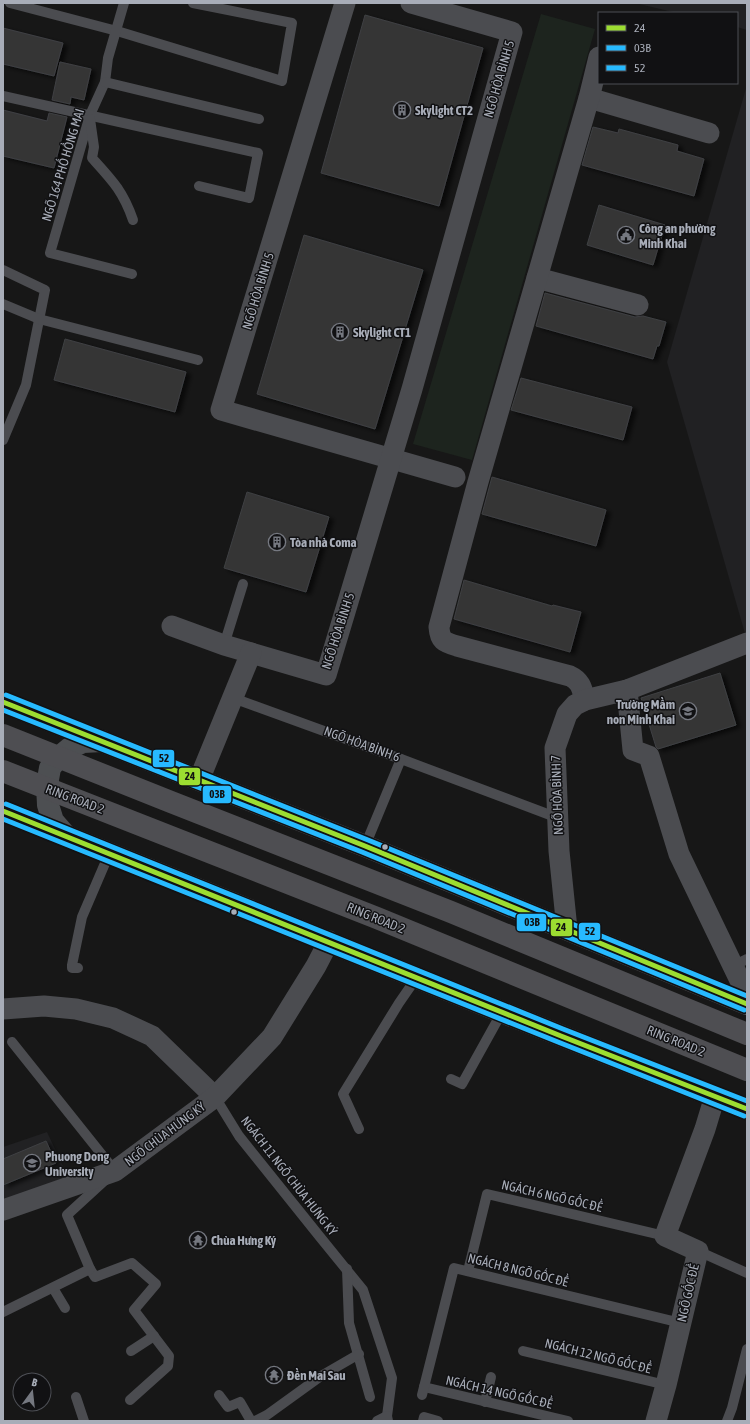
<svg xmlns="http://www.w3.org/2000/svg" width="750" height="1424" viewBox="0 0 750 1424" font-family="'Asap Condensed',sans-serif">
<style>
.built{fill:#212123}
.green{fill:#1d241e}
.building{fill:#353536;stroke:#3f4043;filter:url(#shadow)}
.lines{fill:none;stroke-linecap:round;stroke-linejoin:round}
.service{stroke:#4b4c50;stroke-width:10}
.minor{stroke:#4b4c50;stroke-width:21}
.primary{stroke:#4d4f52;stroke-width:22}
.trunk{stroke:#4e4e52;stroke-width:22}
.bus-1-casing{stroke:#111113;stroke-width:8}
.bus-2-casing{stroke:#111113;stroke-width:8}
.bus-3-casing{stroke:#111113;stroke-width:8}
.bus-1{stroke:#9cdd31;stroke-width:5}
.bus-2{stroke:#27baff;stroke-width:5}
.bus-3{stroke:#27baff;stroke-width:5}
.bus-dot{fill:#a8adb8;stroke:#111113;stroke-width:1.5}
.labels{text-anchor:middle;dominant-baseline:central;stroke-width:3;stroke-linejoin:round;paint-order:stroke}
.street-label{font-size:13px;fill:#a8adb8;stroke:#111113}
.poi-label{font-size:13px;font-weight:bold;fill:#a8adb8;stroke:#111113;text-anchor:start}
.line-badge{stroke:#111113;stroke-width:1.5}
.pale-badge-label{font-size:11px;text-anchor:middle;font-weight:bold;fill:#111}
</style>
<defs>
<filter id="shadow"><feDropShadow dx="4.5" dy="2.5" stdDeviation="2" flood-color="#0009"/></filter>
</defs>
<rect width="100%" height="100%" fill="#171717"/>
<g class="built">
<path d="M 635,3 L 747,3 L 747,30 L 737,27 L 737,13 L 677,13 Z"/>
<path d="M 747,85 L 747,636 L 746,637 L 667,362 Z"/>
<path d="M 47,1132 L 69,1179 L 3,1201 L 3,1147 Z"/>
</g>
<path class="green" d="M 541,14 L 595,29 L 472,460 L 413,444 Z"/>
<g class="building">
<path d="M 365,15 L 483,48 L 439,206 L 321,173 Z"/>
<path d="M 3,28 L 63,43 L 54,76 L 3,64 Z"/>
<path d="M 60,62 L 91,69 L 84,100 L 71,97 L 70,104 L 52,100 Z"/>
<path d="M 3,110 L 47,121 L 49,113 L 67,117 L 54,168 L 3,156 Z"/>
<path d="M 593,127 L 618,133 L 619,129 L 678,145 L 677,151 L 704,159 L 694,196 L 582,165 Z"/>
<path d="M 599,205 L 665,225 L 653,265 L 587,245 Z"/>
<path d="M 304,235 L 423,270 L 375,429 L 257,394 Z"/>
<path d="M 545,293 L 635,317 L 643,316 L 666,322 L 659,346 L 657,346 L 653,359 L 536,326 Z"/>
<path d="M 65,339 L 186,372 L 175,412 L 54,380 Z"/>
<path d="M 521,378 L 632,407 L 623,440 L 511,410 Z"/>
<path d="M 492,477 L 606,510 L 596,546 L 482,514 Z"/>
<path d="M 247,492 L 329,517 L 306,592 L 224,568 Z"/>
<path d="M 464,580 L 552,606 L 553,605 L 581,612 L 570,652 L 454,619 Z"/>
<path d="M 720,673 L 736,725 L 658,749 L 656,747 L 641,698 Z"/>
<path d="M 46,1141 L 56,1163 L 3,1185 L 3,1159 Z"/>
</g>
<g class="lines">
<g class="service">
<path d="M 10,3 L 117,31 L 282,81 L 292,23 L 193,3"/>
<path d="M 124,3 L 108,58 L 105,82 L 90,115 L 50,253 L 132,274"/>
<path d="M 105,82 L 259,119"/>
<path d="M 3,96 L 258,153 L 249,198 L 199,186"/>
<path d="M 90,119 L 94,147 L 92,158 C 112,180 123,191 133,220"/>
<path d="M 3,270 L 45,290 L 26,385 L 3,440"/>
<path d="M 3,304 L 39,319 L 198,360"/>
<path d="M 224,645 L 243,584"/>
<path d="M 233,698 L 401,759 L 558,818"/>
<path d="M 365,846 L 401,759"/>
<path d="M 733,966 L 747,959"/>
<path d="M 78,968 L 72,968 L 72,965 L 82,917 L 109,854"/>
<path d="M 451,1079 L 462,1084 L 502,1012"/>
<path d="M 215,1097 L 239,1136 L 320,1237 L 363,1290 L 392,1378 L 387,1416 L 388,1421"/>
<path d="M 359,1129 L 343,1094 L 399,1003 L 417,977"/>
<path d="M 698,1251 L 747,1273"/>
<path d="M 90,1269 L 95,1277 L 132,1263 L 156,1284 L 134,1310 L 169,1356 L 168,1366 L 130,1400"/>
<path d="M 347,1269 L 349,1323 L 370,1397"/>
<path d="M 468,1271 L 487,1194 L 665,1236"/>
<path d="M 53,1288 L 65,1308"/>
<path d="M 3,1312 L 90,1269 L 67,1215 L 115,1171 L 12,1042"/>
<path d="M 131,1351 L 154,1336"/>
<path d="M 523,1351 L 666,1385"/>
<path d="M 424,1387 L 568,1421"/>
<path d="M 219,1395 L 228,1407 L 240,1402 L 251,1421"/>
<path d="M 422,1395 L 454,1268 L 681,1323"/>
<path d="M 76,1397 L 84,1421"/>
<path d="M 485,1402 L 491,1377"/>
<path d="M 255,1421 L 267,1415 L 321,1376 L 359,1354"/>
<path d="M 377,1421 L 387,1416"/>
<path d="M 423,1421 L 424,1417 L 438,1421"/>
<path d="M 727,1421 L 732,1408 L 747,1349"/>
</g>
<g class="minor">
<path d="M 345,3 L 221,410 L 455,477"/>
<path d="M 589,98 L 709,133"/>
<path d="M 537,278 L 638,305"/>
<path d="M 172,626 L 224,645 L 326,675 L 412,389 L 512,32 L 411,3"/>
<path d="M 627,690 L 633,750 L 649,756 L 679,854 L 747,995"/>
<path d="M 585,700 C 582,689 581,681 570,676 L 457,646 C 444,642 440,641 439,627 L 478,482 L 589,98 L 599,57"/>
<path d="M 199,780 L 251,653"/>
<path d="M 567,929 L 559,851 L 555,748 L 567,714 L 575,705 L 585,700 L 627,690 L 747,643"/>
<path d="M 3,1009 L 44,1006 L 76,1009 L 113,1018 L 152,1036 L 215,1097"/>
<path d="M 3,1210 L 115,1171 L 215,1097 L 272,1037 L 316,966 L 329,941"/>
<path d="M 656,1421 L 666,1385 L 698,1251 L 665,1236 L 705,1129 L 715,1096"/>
</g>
<g class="primary">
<path d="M 3,702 L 365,846 L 747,1004"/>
<path d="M 3,811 C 251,909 498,1013 747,1109"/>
<path d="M 66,836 L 53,821 L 48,805 L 47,785 L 50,768 L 58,758 L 70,748 L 83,742 L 102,741"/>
</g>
<g class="trunk">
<path d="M 3,735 L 171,802 L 451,912 L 747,1034"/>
<path d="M 3,771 L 377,918 L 747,1070"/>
</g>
<defs>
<g id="bus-1">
<path d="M 3,702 L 365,846 L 747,1004"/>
<path d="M 3,811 L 561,1036 L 747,1109"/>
</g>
<g id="bus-2">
<path d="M 3,710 L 362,852 L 744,1010"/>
<path d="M 3,819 L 558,1042 L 744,1116"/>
</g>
<g id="bus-3">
<path d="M 6,695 L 368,840 L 747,996"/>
<path d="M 6,804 L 563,1029 L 747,1101"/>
</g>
</defs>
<use href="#bus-1" class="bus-1-casing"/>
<use href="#bus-2" class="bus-2-casing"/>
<use href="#bus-3" class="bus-3-casing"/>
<use href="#bus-1" class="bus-1"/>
<use href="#bus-2" class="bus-2"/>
<use href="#bus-3" class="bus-3"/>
</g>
<defs>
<symbol id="building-ring" viewBox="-11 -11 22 22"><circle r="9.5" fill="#111113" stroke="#757880" stroke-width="1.5"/><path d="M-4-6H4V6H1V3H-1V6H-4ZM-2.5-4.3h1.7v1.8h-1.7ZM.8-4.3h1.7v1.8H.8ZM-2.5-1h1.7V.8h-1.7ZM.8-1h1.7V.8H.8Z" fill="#757880"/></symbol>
<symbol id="civic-ring" viewBox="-11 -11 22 22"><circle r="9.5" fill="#111113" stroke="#757880" stroke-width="1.5"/><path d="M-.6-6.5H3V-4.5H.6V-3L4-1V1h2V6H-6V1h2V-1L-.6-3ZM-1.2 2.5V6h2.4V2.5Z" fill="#757880"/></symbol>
<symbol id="school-ring" viewBox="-11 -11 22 22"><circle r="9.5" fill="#111113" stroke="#757880" stroke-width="1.5"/><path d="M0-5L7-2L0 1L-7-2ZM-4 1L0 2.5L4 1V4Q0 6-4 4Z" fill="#757880"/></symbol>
<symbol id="university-ring" viewBox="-11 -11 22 22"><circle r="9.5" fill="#111113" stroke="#757880" stroke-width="1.5"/><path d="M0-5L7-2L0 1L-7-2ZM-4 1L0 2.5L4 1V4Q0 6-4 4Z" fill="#757880"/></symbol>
<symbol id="temple-ring" viewBox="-11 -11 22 22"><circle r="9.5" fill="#111113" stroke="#757880" stroke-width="1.5"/><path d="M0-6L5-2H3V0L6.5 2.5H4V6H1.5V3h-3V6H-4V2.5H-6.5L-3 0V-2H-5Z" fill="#757880"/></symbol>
</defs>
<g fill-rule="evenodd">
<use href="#building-ring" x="392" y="100" width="20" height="20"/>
<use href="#civic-ring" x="616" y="225" width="20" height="20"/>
<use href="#building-ring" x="330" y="322" width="20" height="20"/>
<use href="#building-ring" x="267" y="532" width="20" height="20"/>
<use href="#school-ring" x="678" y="701" width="20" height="20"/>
<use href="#university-ring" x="22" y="1153" width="20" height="20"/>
<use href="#temple-ring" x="188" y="1230" width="20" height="20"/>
<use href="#temple-ring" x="264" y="1365" width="20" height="20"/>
</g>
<g class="bus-dot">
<circle cx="385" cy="847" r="3.5"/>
<circle cx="234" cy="912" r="3.5"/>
</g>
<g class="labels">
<g class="street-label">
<text transform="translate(499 79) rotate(-74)">NGÕ HÒA BÌNH 5</text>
<text transform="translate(63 165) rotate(-73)">NGÕ 164 PHỐ HỒNG MAI</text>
<text transform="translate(258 291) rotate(-73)">NGÕ HÒA BÌNH 5</text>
<text transform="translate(338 631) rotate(-72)">NGÕ HÒA BÌNH 5</text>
<text transform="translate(362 744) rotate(20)">NGÕ HÒA BÌNH 6</text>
<text transform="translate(557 795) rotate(-92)">NGÕ HÒA BÌNH 7</text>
<text transform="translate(75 799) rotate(21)">RING ROAD 2</text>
<text transform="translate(376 918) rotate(22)">RING ROAD 2</text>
<text transform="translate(676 1041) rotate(22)">RING ROAD 2</text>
<text transform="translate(165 1134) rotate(-37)">NGÕ CHÙA HƯNG KÝ</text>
<text transform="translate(289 1176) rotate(52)">NGÁCH 11 NGÕ CHÙA HƯNG KÝ</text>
<text transform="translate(552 1196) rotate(13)">NGÁCH 6 NGÕ GỐC ĐỀ</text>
<text transform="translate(518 1270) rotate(14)">NGÁCH 8 NGÕ GỐC ĐỀ</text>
<text transform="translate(688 1293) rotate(-77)">NGÕ GỐC ĐỀ</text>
<text transform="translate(598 1356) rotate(14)">NGÁCH 12 NGÕ GỐC ĐỀ</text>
<text transform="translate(499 1392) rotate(13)">NGÁCH 14 NGÕ GỐC ĐỀ</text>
</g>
<g class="poi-label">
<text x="415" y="110">Skylight CT2</text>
<text x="639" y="228">Công an phường<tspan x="639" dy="15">Minh Khai</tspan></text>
<text x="353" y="332">Skylight CT1</text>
<text x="290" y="542">Tòa nhà Coma</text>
<text x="675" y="704" text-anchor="end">Trường Mầm<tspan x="675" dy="15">non Minh Khai</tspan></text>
<text x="45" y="1156">Phuong Dong<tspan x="45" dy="15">University</tspan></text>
<text x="211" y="1240">Chùa Hưng Ký</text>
<text x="287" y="1375">Đền Mai Sau</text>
</g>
</g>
<g class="line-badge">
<rect x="152" y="749" width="23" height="19" rx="4" fill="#27baff"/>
<rect x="178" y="767" width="23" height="19" rx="4" fill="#9cdd31"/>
<rect x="202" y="785" width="30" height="19" rx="4" fill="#27baff"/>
<rect x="516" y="913" width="31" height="19" rx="4" fill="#27baff"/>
<rect x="550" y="918" width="23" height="19" rx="4" fill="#9cdd31"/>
<rect x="578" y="922" width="23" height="19" rx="4" fill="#27baff"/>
</g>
<g class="pale-badge-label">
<text x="164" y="762">52</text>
<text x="190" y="780">24</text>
<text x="217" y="798">03B</text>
<text x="532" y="926">03B</text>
<text x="561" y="931">24</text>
<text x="590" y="935">52</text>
</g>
<rect width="750" height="1424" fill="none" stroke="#a8adb8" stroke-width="8"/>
<rect x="598" y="12" width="140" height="72" fill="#111113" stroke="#4d4f55"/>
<rect x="606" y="25" width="20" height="6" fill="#9cdd31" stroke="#4d4f55"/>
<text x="634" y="32" font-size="12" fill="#a8adb8">24</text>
<rect x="606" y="45" width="20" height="6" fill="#27baff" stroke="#4d4f55"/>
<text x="634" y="52" font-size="12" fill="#a8adb8">03B</text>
<rect x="606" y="65" width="20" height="6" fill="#27baff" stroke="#4d4f55"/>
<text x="634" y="72" font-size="12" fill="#a8adb8">52</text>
<g transform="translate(32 1392) rotate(15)"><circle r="19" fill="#111113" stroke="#4d4f55"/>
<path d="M0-3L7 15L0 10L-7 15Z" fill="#757880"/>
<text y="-6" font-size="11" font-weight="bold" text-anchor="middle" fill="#a8adb8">B</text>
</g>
</svg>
